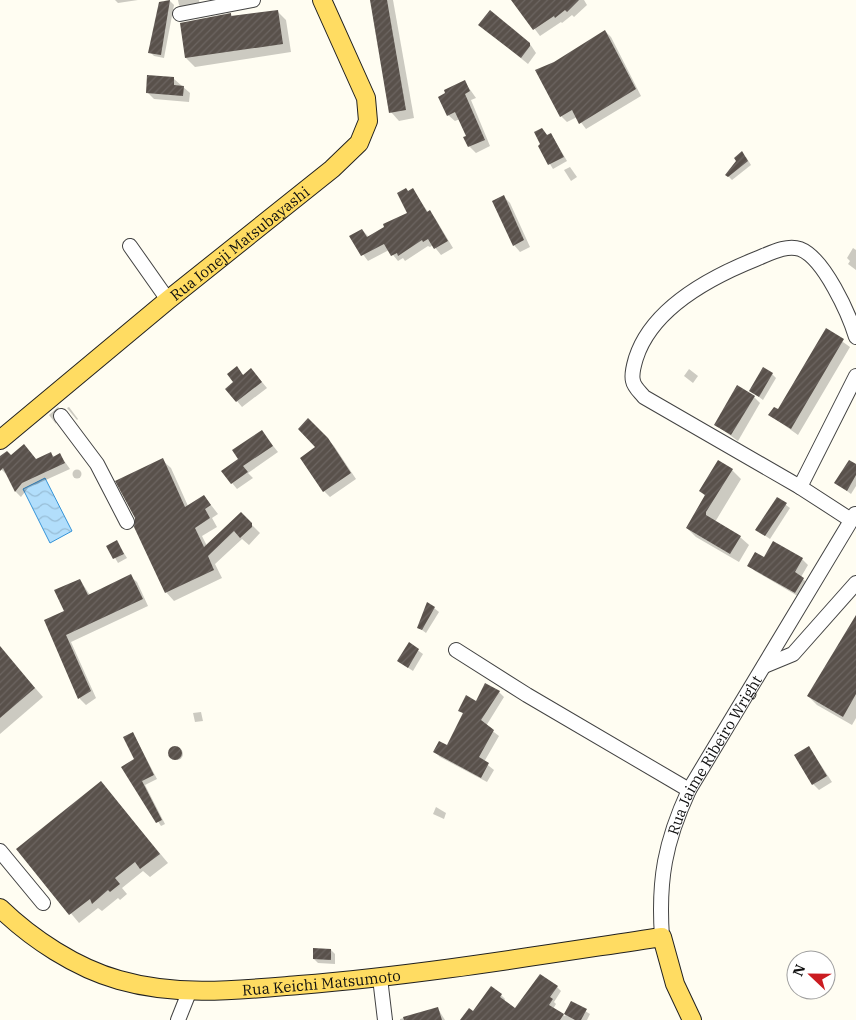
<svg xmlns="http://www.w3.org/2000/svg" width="856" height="1020" viewBox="0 0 856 1020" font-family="'IBM Plex Serif',serif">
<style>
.water{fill:url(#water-waves);stroke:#3493d8}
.shadow{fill:#0003}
.building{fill:url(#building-hatch)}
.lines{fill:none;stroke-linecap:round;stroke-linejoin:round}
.minor-casing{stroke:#434343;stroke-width:16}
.major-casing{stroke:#212121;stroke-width:20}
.minor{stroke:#fff;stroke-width:14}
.major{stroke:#ffdc62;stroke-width:18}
.labels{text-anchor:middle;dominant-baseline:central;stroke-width:5;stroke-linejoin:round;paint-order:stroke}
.street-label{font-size:15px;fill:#101010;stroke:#fff}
</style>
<defs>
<pattern id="water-waves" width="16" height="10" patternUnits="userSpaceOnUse" patternTransform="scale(1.25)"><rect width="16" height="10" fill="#b2defb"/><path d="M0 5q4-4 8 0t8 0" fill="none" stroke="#98bdd6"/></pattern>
<pattern id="building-hatch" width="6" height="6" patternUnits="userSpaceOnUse" patternTransform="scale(1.25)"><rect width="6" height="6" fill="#59514b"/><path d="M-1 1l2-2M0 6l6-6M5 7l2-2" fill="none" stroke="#6c6561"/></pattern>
</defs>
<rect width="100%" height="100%" fill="#fffdf2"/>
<path class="water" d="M 45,478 L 72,531 L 50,543 L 23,489 Z"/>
<g class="shadow">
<path d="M 115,0 L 138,0 L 118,3 Z"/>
<path d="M 178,0 L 199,0 L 201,11 L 187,13 L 179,5 Z"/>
<path d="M 371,0 L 393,0 L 414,118 L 399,121 L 391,112 Z"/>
<path d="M 513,0 L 584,0 L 587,5 L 574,17 L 572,15 L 562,23 L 561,22 L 540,36 Z"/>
<path d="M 170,1 L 174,5 L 164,58 L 154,56 L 150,52 L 160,3 Z"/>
<path d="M 277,11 L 286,20 L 291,52 L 195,67 L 186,58 L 182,24 L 231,14 L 233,17 Z"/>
<path d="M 480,25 L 530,44 L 536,53 L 528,64 Z"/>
<path d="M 605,31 L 611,37 L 641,96 L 586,129 L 577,117 L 567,122 L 561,116 L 555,63 Z"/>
<path d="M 174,79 L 190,93 L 189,102 L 154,99 L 147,92 Z"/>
<path d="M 464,81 L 476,98 L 471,100 L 490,146 L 476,153 L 469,146 L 468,137 L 460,119 L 455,121 L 448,115 L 447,93 Z"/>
<path d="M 542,129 L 548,136 L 550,135 L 554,139 L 567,161 L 553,169 L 539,146 L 542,145 Z"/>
<path d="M 746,157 L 751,165 L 732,180 L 727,175 L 737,161 Z"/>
<path d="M 570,167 L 577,177 L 571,181 L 564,170 Z"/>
<path d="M 413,190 L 428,212 L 435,218 L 453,248 L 441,255 L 433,245 L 430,247 L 428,246 L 405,261 L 403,258 L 398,261 L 389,250 L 368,261 L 350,237 L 362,230 L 369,237 L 409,214 L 409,192 Z"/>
<path d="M 503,196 L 510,203 L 530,247 L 520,252 L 514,245 Z"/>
<path d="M 853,248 L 856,250 L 856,270 L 848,264 L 850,261 L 847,258 Z"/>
<path d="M 826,330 L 850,347 L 798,435 L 770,415 L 778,411 Z"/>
<path d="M 236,368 L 244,376 L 257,376 L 267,388 L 242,407 L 237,401 Z"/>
<path d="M 689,369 L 698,376 L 693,383 L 684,376 Z"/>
<path d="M 772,374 L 776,378 L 763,400 L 751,391 Z"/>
<path d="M 754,397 L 760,403 L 738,441 L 716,425 Z"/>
<path d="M 58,407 L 63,412 L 56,417 L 56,424 L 49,415 Z"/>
<path d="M 69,407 L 78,419 L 77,420 L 67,408 Z"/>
<path d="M 308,420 L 334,446 L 356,479 L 330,497 L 324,491 L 317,447 Z"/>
<path d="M 262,432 L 278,452 L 248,473 L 253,478 L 237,489 L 232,483 L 240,459 Z"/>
<path d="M 51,454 L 55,457 L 60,455 L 70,469 L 28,488 L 21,497 L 16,492 L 7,475 L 0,468 L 0,458 L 11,456 L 37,460 Z"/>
<path d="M 162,460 L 171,468 L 188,506 L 204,496 L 218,514 L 212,518 L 217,527 L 202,536 L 207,546 L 241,514 L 260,533 L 249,545 L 242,539 L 215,564 L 222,578 L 174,601 L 166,592 Z"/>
<path d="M 856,465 L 856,486 L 851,494 L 836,483 Z"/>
<circle cx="77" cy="474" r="4.5"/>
<path d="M 732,470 L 741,479 L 715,522 L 740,537 L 749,545 L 739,562 L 696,537 L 687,528 L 705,496 L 701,491 Z"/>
<path d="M 778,499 L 790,508 L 770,539 L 757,530 Z"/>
<path d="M 117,542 L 127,558 L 118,563 L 108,546 Z"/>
<path d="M 764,559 L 802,559 L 808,565 L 801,577 L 809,585 L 801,598 L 755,571 L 749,565 Z"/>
<path d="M 130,576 L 137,582 L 148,606 L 71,642 L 96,698 L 86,705 L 80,699 L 46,620 L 65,611 L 80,580 L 90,595 Z"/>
<path d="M 434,608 L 439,612 L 426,633 L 418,627 Z"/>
<path d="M 856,618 L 856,718 L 852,725 L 817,705 L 808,696 Z"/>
<path d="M 409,644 L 423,654 L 413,671 L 398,661 Z"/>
<path d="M 0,648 L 43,697 L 0,734 Z"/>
<path d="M 499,692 L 504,697 L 486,726 L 499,736 L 484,762 L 494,770 L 487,782 L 440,757 L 435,752 L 447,747 L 464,715 L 460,710 Z"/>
<path d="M 201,712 L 203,721 L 195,722 L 193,713 Z"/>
<path d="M 133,733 L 157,779 L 145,785 L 165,824 L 161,826 L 123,767 L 135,760 Z"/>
<path d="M 809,747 L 832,782 L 819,790 L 813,784 Z"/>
<circle cx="177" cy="754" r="6"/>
<path d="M 101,783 L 168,863 L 150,877 L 143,871 L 122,888 L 127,894 L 120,900 L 118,898 L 102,911 L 98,908 L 79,923 L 18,850 Z"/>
<path d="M 436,807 L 446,813 L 444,819 L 433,814 Z"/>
<path d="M 331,950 L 335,954 L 335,964 L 318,963 L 314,959 Z"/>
<path d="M 557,987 L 561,991 L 554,1002 L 556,1004 L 553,1009 L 565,1016 L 572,1003 L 590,1014 L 587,1020 L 466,1020 L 473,1013 L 501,995 L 505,999 L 504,1002 L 515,1010 Z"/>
<path d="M 438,1009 L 445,1020 L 400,1020 L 400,1019 Z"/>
</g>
<g class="building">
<path d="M 170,0 L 161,55 L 148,53 L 159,2 Z"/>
<path d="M 370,0 L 387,0 L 406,110 L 389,113 Z"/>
<path d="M 511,0 L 579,0 L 567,12 L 565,10 L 555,18 L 554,16 L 533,30 Z"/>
<path d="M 278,10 L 283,44 L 185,58 L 180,23 L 231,13 L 231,16 Z"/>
<path d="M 490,10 L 530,43 L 530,46 L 521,58 L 478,25 Z"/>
<path d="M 605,30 L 636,89 L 579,124 L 572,110 L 560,117 L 535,70 L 554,62 Z"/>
<path d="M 147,75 L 174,77 L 174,85 L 184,86 L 183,96 L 146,93 Z"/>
<path d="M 465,80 L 470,91 L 465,94 L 485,140 L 468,147 L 463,137 L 466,136 L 455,112 L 447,116 L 438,97 L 445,93 L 444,90 Z"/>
<path d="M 542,128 L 547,135 L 551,133 L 564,157 L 548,165 L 538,146 L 540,144 L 534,132 Z"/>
<path d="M 742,151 L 748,161 L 728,177 L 725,175 L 736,161 L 734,158 Z"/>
<path d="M 406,188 L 408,191 L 413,188 L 427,212 L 430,210 L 448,241 L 434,249 L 428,239 L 423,242 L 422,240 L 398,256 L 397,253 L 391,256 L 384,244 L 361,256 L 349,236 L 362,229 L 367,237 L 384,227 L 383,224 L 407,213 L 397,193 Z"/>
<path d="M 504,195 L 524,240 L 513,246 L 492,201 Z"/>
<path d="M 826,328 L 844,339 L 791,429 L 768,415 L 774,407 L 778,409 Z"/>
<path d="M 237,366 L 243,375 L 251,368 L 262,382 L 236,402 L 225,389 L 233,382 L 227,374 Z"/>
<path d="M 763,367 L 773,373 L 759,397 L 749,391 Z"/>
<path d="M 737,385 L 755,396 L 731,435 L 714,425 Z"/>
<path d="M 308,418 L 328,438 L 351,473 L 323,492 L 300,458 L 315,447 L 298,429 Z"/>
<path d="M 262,430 L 273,446 L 243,466 L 248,472 L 231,484 L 221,471 L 238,459 L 232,450 Z"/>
<path d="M 24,444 L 36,459 L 51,452 L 53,457 L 60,453 L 65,463 L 22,483 L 15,492 L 3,468 L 0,471 L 0,456 L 7,451 L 11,455 Z"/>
<path d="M 163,458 L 185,507 L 204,495 L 211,505 L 205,509 L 210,518 L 195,528 L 204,547 L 241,512 L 252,523 L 252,527 L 240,538 L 234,531 L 208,556 L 214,570 L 165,593 L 134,527 L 135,518 L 115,481 Z"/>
<path d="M 718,460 L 733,469 L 706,512 L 706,515 L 741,536 L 730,554 L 686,528 L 705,495 L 699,491 Z"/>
<path d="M 849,460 L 856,464 L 856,475 L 847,491 L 834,483 Z"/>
<path d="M 777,497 L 787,503 L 765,536 L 755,530 Z"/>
<path d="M 117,540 L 124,554 L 113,559 L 106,546 Z"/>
<path d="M 773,541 L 803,558 L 795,572 L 804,578 L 795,593 L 747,566 L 755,552 L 764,557 Z"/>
<path d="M 131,574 L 143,599 L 66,635 L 91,691 L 78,699 L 44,620 L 64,611 L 54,590 L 80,579 L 88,595 Z"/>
<path d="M 427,602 L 435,607 L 422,630 L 417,628 Z"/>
<path d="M 856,615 L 856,694 L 843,717 L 807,696 Z"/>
<path d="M 409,642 L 419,649 L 408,668 L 397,661 Z"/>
<path d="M 0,646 L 35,688 L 0,718 Z"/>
<path d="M 485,683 L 500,691 L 481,720 L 494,730 L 479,757 L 489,763 L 481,778 L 433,752 L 439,741 L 447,745 L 463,713 L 458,711 L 466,695 L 476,701 Z"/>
<path d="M 133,732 L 154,775 L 142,781 L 162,820 L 156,823 L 121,767 L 134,759 L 123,737 Z"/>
<path d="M 809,746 L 827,776 L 812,785 L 794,755 Z"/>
<circle cx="175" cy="753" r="7"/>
<path d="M 101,781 L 160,854 L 140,869 L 135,862 L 115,878 L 120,884 L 110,892 L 108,890 L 92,904 L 90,899 L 69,915 L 16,849 Z"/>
<path d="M 313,948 L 331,949 L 331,960 L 313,959 Z"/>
<path d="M 540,974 L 558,986 L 550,997 L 553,999 L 549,1005 L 564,1014 L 560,1020 L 460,1020 L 469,1008 L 473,1011 L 491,986 L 502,994 L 500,997 L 515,1008 Z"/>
<path d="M 571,1001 L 587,1009 L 581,1020 L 575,1020 L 564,1014 Z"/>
<path d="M 438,1007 L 442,1020 L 404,1020 L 403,1017 Z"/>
</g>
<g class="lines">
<defs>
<g id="minor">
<path d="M 180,14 L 253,0"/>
<path d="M 130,246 L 168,300"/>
<path d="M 61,416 L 97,464 L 127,522"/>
<path d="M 800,487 L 856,376"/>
<path d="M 851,520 L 800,487 L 644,397 C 640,392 634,387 633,381 C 631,374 634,365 636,358 C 652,308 711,277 756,259 C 769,254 786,244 800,249 C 824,258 849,314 856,337"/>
<path d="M 456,650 L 527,695 L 689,790"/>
<path d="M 764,666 L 793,654 L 856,583"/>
<path d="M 0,851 L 43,903"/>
<path id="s1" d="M 662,937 C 658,880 665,842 689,790 L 855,514"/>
<path d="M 380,978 L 385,1020"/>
<path d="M 178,1020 L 190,990"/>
</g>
<g id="major">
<path id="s2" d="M 0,440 L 168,300 L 332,169 L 359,143 L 368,121 L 366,98 L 322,0"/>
<path id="s3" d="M 0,908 C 32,939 76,968 119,980 C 178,997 239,990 299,985 C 421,975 541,955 662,937 L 675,984 L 692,1020"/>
</g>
</defs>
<use href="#minor" class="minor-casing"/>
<use href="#major" class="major-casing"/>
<use href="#minor" class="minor"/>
<use href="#major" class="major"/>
</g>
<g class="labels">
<g class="street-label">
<text stroke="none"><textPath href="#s2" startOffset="310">Rua Ioneji Matsubayashi</textPath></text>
<text stroke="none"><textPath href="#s1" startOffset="194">Rua Jaime Ribeiro Wright</textPath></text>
<text stroke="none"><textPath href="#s3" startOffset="344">Rua Keichi Matsumoto</textPath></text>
</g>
</g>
<g transform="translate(811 975) rotate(292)"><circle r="24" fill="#ffffff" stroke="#9f9f9f"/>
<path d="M0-4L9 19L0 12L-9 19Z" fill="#cb1c21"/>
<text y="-8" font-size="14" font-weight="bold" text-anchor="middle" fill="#101010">N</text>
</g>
</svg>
